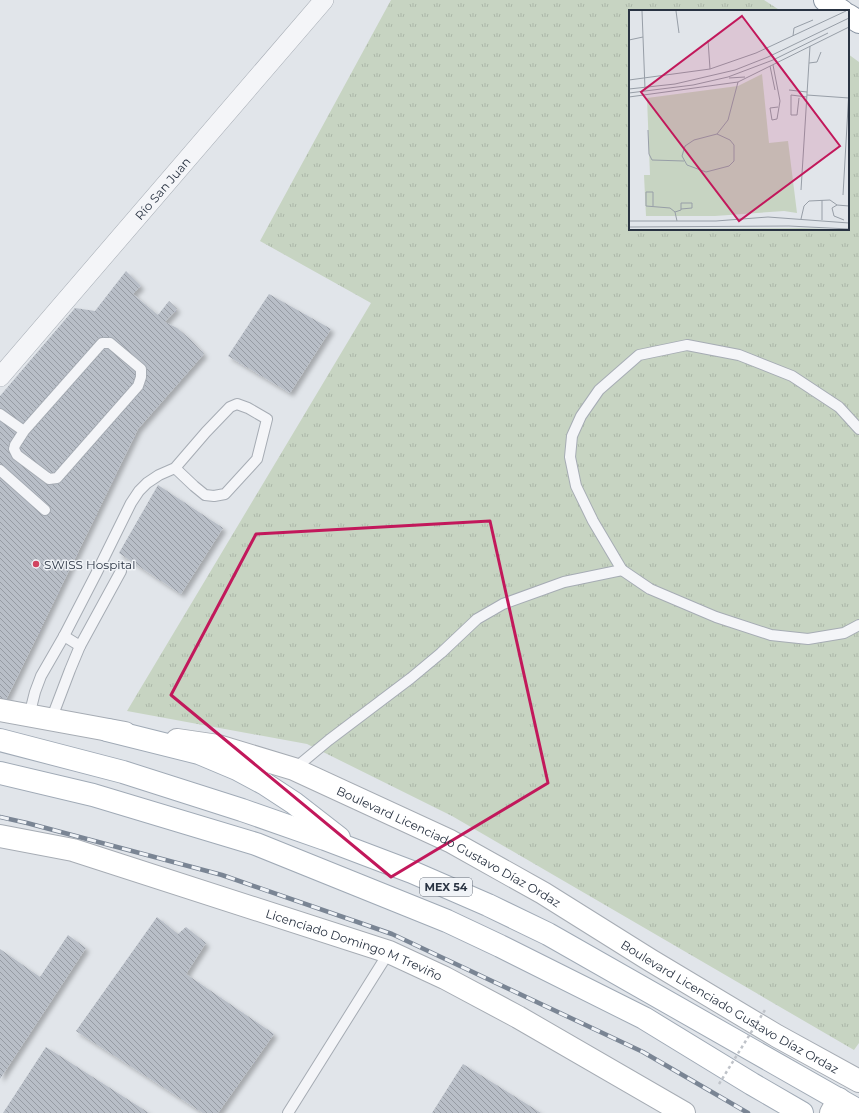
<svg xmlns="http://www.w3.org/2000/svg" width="859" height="1113" viewBox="0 0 859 1113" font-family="Montserrat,sans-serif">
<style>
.grass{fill:url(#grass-tufts)}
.building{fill:url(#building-back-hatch);filter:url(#shadow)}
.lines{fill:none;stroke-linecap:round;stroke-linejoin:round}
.lane-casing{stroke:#a6acb4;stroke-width:12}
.street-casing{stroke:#a6acb4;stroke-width:20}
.secondary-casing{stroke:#a6acb4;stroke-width:24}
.primary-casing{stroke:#a0aab6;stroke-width:24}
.highway-casing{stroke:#8893a1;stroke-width:24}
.lane{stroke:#f4f5f8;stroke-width:10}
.street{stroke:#f4f5f8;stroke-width:19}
.secondary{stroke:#fff;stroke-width:22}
.primary{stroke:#fff;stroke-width:22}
.highway{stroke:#fff;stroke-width:22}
.rail-casing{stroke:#7a8594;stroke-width:4.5}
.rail{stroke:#f0f3f7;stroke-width:3;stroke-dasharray:9;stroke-linecap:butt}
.path-bridge{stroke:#bfc3c9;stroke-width:2.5;stroke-dasharray:3 3;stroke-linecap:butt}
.marked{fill:none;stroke:#c2185b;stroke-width:3;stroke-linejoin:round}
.poi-dot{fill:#d14460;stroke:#f0f3f7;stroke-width:1.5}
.labels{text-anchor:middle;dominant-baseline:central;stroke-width:3;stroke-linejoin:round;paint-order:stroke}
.shield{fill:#f0f3f7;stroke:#656d78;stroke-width:1}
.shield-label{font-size:11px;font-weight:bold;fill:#293342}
.street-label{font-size:12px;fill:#293342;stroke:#f0f3f7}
.poi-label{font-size:12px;fill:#293342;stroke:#f0f3f7;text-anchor:start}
.inset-road{fill:none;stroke:#979ea7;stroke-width:1}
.view{fill:#c2185b;fill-opacity:0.15;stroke:#c2185b;stroke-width:2}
.inset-edge{fill:none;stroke:#293342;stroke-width:2}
</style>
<defs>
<pattern id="grass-tufts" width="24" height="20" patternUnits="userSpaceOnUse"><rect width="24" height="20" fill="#c7d4c2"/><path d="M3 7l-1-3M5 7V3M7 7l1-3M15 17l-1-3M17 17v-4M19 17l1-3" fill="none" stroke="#abb6a8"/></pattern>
<pattern id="building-back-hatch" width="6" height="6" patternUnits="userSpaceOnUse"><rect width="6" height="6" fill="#b8bec7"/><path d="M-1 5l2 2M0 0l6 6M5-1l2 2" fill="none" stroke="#969ba3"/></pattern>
<filter id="shadow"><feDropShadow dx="3.5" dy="3.5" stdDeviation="2" flood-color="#0004"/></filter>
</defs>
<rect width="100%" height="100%" fill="#e1e5ea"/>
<path class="grass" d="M 391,0 L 764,0 L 781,11 L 630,11 L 630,229 L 848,229 L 848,54 L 859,62 L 859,1043 L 854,1050 L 452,816 L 307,744 L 127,711 L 371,303 L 260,241 Z"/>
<g class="building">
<path d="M 126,271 L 141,286 L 133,294 L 158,315 L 169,301 L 177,309 L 165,322 L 177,328 L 190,339 L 204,354 L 138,429 L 6,700 L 0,699 L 0,396 L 75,308 L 95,311 Z"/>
<path d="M 269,294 L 331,329 L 290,393 L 228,356 Z"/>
<path d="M 158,485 L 223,528 L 181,594 L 119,553 Z"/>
<path d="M 157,917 L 178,934 L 186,927 L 206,943 L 186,974 L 274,1034 L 218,1113 L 203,1113 L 76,1031 Z"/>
<path d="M 68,935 L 86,948 L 0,1079 L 0,949 L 40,977 Z"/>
<path d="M 46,1047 L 149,1113 L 3,1113 Z"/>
<path d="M 463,1064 L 541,1113 L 432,1113 Z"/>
</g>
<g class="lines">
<defs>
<g id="lane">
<path d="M 0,414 L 24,431 L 15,445 L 14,449 L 17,455 L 49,479 L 57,478 L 138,386 L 141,377 L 141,369 L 110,343 L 102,343 L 24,431"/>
<path d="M 859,429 L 839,407 L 792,376 L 739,355 L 687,345 L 639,355 L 599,390 L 581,416 L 572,436 L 570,457 L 576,486 L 593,521 L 622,570 L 650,589 L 716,617 L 771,635 L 808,639 L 844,633 L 859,625"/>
<path d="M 0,470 L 45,510"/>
<path d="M 64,636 L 80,646"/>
<path d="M 29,716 L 35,692 L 41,676 L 64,636 L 97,572 L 131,503 L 139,491 L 147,483 L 159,475 L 175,468 L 206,432 L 230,407 L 237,404 L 248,408 L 267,419 L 257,459 L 225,494 L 214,496 L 205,495 L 194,486 L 175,468"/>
<path d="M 51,720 L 70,670 L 80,646 L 121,571"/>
<path d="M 294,769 L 329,740 L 411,678 L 441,653 L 477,619 L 503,604 L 564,582 L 622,570"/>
<path d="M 288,1113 L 389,952"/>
</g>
<g id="street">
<path id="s1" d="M 0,377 L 324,0"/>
</g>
<g id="secondary">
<path d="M 0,710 L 125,733"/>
<path id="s2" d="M 177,740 L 218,746 L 294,769 L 450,841 L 543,893 L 650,960 L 777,1036 L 859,1081"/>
<path id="s3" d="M 0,836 L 73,850 L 389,952 L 445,978 L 518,1017 L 684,1113"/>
<path d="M 831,1113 L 839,1099"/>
</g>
<g id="primary">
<path d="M 107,730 L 199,753 L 237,769 L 265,784 L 294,803 L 339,838"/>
<path d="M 0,740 L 123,772 L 242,810 L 325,839 L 412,872 L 488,905 L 548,934 L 859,1111"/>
<path d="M 0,773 L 93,795 L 256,844 L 447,921 L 500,946 L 644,1018 L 752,1084 L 802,1113"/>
</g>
<g id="highway">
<path d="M 825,0 L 842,11"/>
<path d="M 848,15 L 859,22"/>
</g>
</defs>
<use href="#lane" class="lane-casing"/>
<use href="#street" class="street-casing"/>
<use href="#secondary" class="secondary-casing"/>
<use href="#primary" class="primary-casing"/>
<use href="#highway" class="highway-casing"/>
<use href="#lane" class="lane"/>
<use href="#street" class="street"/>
<use href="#secondary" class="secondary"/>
<use href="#primary" class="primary"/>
<use href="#highway" class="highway"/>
<defs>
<path id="rail" d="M 0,817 L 27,823 L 222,875 L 392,934 L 643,1052 L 748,1113"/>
</defs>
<use href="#rail" class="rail-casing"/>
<use href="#rail" class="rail"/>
<path class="path-bridge" d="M 719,1084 L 765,1010"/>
</g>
<path class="marked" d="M 490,521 L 548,783 L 391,877 L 171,695 L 256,534 Z"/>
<circle class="poi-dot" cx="36" cy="564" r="4"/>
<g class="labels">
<rect class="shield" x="420" y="878" width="52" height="18" rx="3"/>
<g class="shield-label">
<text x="446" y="887">MEX 54</text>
</g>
<g class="street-label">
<text stroke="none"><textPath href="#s1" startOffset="249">Río San Juan</textPath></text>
<text stroke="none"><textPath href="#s2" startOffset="294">Boulevard Licenciado Gustavo Díaz Ordaz</textPath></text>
<text stroke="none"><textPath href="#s3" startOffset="371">Licenciado Domingo M Treviño</textPath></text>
<text stroke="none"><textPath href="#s2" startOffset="618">Boulevard Licenciado Gustavo Díaz Ordaz</textPath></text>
</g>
<g class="poi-label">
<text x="44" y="564">SWISS Hospital</text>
</g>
</g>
<g transform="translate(629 10)">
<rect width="220" height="220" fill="#e1e5ea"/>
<path d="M 133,64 L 140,133 L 159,131 L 168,203 L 155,201 L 86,206 L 17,206 L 15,165 L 21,165 L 18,88 L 109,76 Z" fill="#c7d4c2"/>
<path d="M 172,218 L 200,219 L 0,219 Z" fill="#c7d4c2"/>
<path class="inset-road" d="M 13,1 L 16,79M 47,1 L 50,23M 164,26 L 165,18 L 184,10M 0,30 L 14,27M 79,30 L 81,59M 180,53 L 188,52 L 192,42M 144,55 L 151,91 L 148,109 L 143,110 L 141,98 L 149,97M 141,56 L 146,80M 100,68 L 116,67M 0,70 L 81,59 L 127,43 L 217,1M 0,79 L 46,74 L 106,60 L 139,47 L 220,8M 160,80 L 178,82M 0,83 L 64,75 L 99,67 L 144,50 L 199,23M 178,85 L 220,88M 0,87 L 109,72 L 220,17M 170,88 L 168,105 L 162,105 L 162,85 L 178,87M 19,120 L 20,144 L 23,150 L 55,151M 88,124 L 101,130 L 105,135 L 105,151 L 100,156 L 77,162 L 58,155 L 53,146 L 56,136 L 65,130 L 88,124 L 99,110 L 109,72M 172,180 L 181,36M 214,185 L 220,80M 24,196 L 24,182 L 17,182 L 17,196 L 41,198 L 46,202 L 48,211M 46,202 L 52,200 L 52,193 L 63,193 L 63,198 L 52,199M 172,209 L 175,196 L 180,191 L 201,190 L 208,195M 193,210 L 193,190M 215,210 L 205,206 L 203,198 L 208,195 L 220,196M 0,211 L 87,211 L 139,207 L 220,213M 0,217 L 160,216 L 220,219"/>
<path class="view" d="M 113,6 L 211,136 L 110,211 L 12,82 Z"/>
<rect width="220" height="220" class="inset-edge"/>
</g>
</svg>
